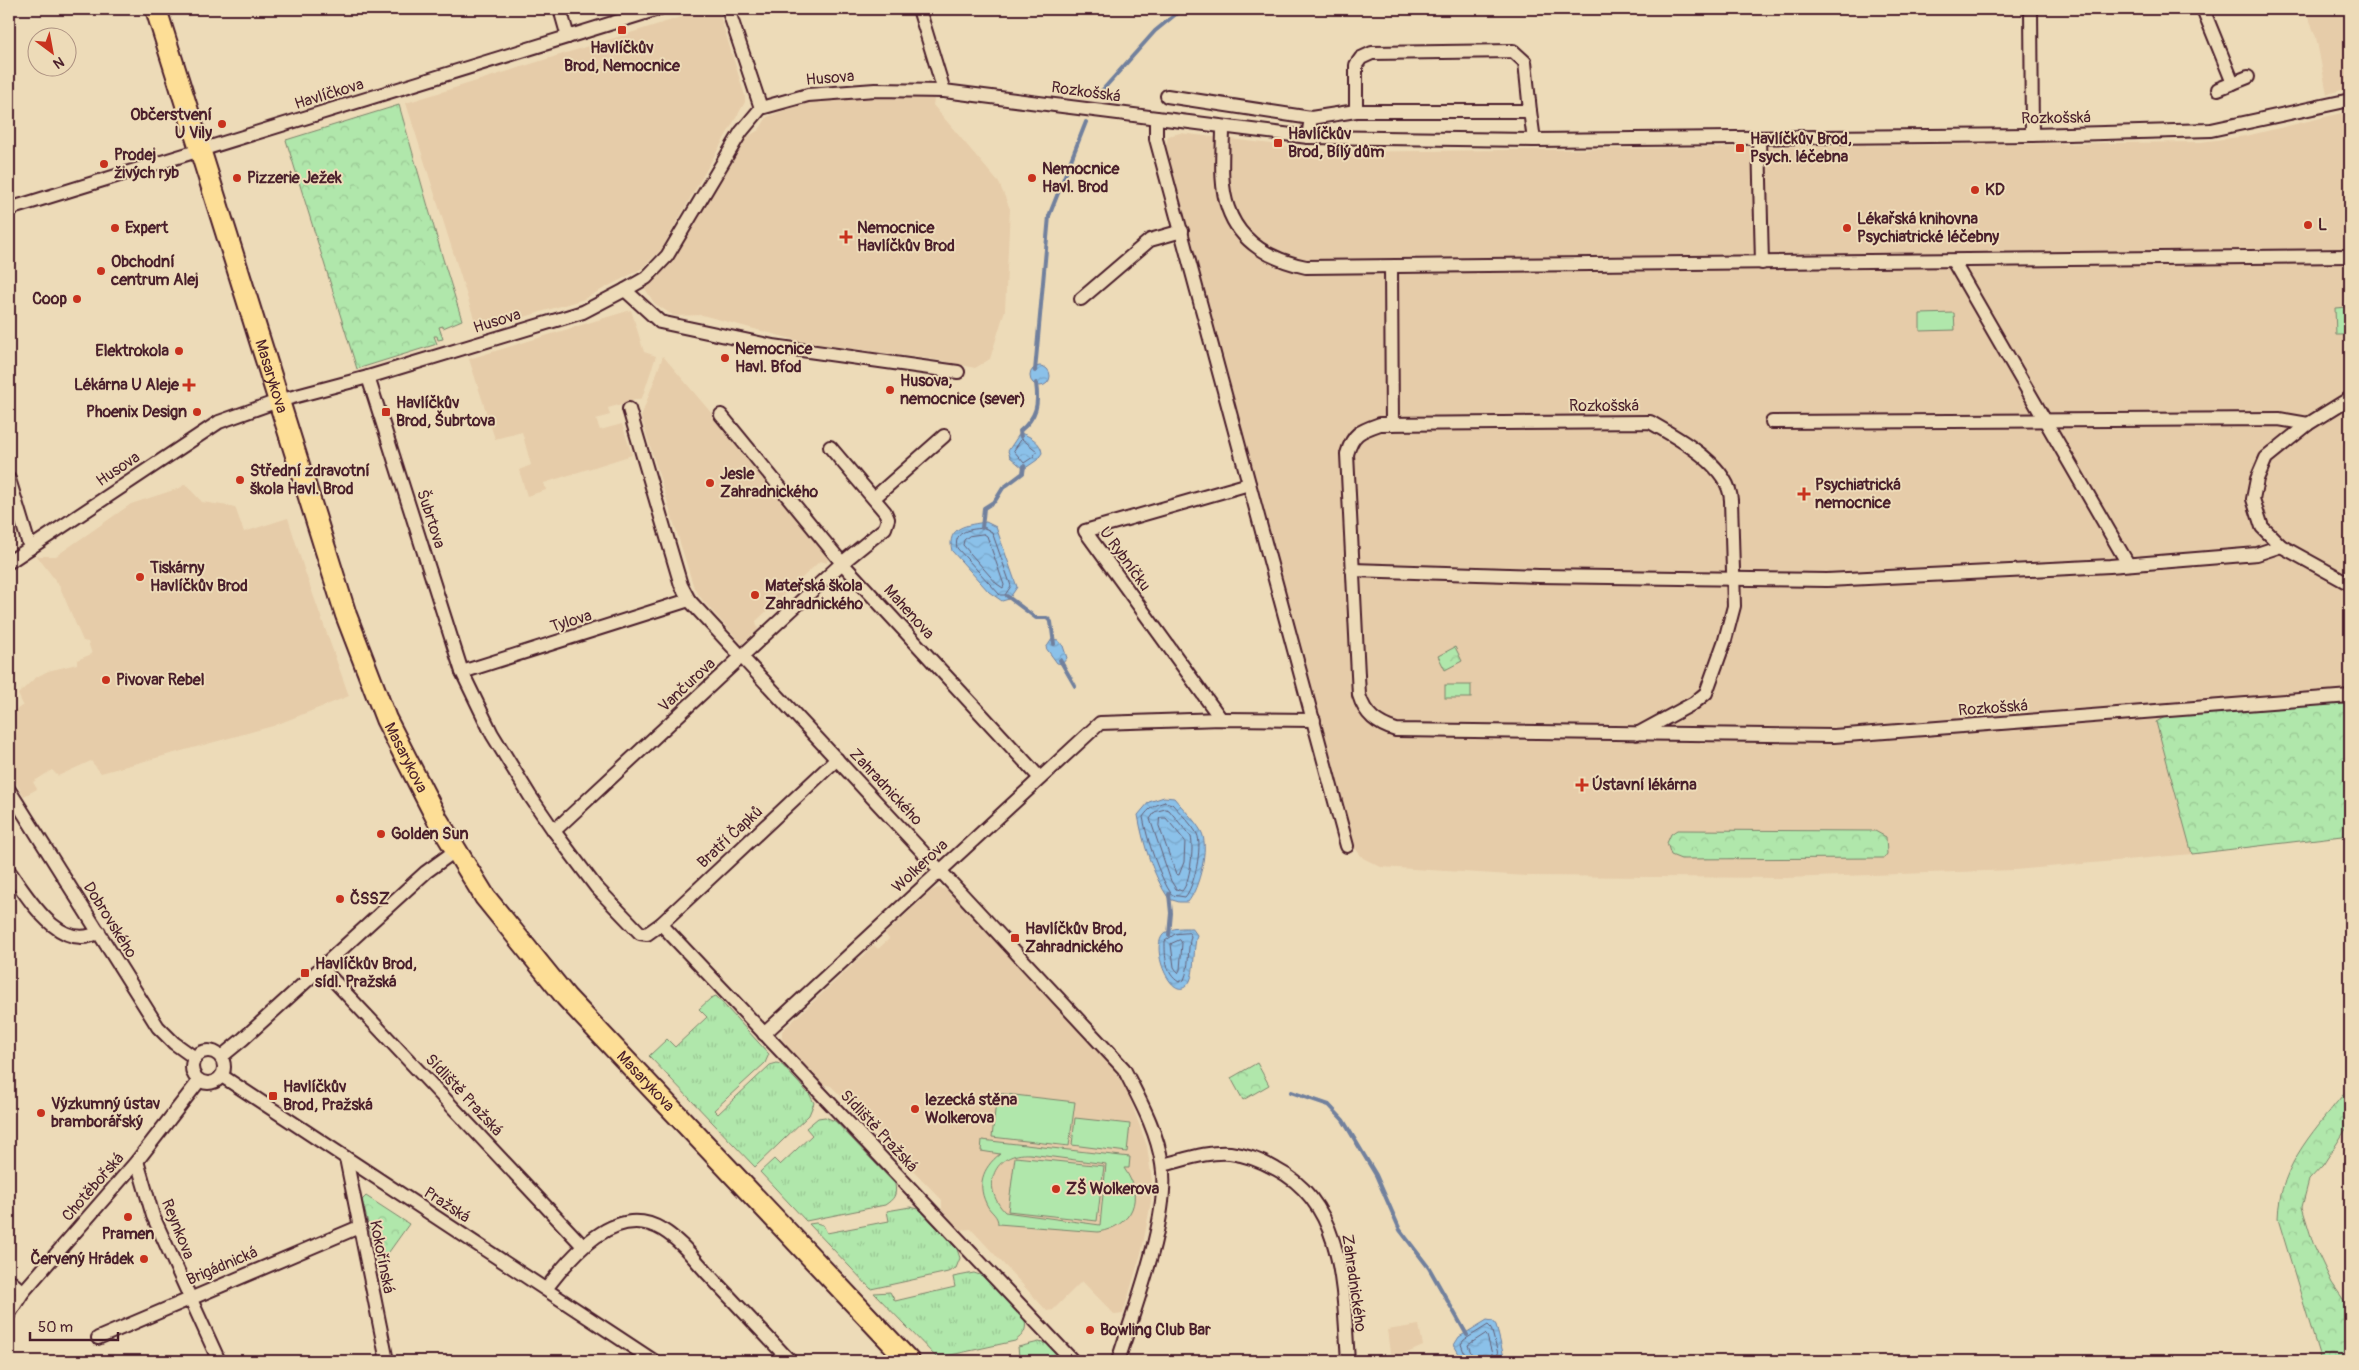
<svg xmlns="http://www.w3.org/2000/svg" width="2359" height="1370" viewBox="0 0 2359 1370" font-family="Pangolin,sans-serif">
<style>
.built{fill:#e6cca9}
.grass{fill:url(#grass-tufts);stroke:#7d836b}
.forest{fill:url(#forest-crowns);stroke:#7d836b}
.garden{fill:#b0e7ab;stroke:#7d836b;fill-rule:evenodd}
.water{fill:url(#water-waves);stroke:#71809d}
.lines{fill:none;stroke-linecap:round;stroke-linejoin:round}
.shore{stroke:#646077;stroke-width:1}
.stream{stroke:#71809d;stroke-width:4}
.minor-casing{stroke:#4a1f2b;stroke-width:16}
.primary-casing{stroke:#4a1f2b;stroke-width:24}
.minor{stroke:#eddbb8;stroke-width:12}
.primary{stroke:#fdde96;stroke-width:20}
.poi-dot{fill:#c8321e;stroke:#eddbb8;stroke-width:2}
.labels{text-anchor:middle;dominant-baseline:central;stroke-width:4;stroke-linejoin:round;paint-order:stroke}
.poi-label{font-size:16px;font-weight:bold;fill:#4a1f2b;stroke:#eddbb8;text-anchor:start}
.street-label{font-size:16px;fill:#4a1f2b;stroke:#eddbb8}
</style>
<defs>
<pattern id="grass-tufts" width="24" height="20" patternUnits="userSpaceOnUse" patternTransform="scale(1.25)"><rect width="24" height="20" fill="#b0e7ab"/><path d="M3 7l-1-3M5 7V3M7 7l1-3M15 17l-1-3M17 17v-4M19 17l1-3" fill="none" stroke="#99c693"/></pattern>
<pattern id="forest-crowns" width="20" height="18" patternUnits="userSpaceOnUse" patternTransform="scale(1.25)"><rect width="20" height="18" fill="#b0e7ab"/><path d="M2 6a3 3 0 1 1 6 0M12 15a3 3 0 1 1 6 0" fill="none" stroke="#99c693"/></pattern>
<pattern id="water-waves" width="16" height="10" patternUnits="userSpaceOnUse" patternTransform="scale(1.25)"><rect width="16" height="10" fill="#8bc1e9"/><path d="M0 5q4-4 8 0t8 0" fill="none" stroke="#79a5c8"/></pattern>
</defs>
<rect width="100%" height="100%" fill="#eddbb8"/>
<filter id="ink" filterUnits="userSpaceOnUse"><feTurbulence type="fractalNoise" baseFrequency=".02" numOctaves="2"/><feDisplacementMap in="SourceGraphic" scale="10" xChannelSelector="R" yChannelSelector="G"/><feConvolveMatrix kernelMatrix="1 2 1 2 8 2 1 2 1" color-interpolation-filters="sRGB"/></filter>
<g filter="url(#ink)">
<g class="built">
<path d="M 707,9 L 718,9 L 745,96 L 745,102 L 661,250 L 641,269 L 584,299 L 478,331 L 406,103 Z"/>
<path d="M 2305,9 L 2350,9 L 2350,88 L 2327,94 L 2316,37 Z"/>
<path d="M 881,97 L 934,99 L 933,105 L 999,183 L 1010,209 L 1005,310 L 990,359 L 975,368 L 944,361 L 803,342 L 702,315 L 674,316 L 654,303 L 644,287 L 669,265 L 733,150 L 747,137 L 759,130 L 767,117 L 806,102 Z"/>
<path d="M 2350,111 L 2350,835 L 2192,854 L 2015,870 L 1785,878 L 1527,876 L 1381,867 L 1363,858 L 1354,847 L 1165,149 L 1168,136 L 1180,133 L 1337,152 L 2201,142 L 2246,136 Z"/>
<path d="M 631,310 L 644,352 L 656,356 L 642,398 L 608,408 L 610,415 L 596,419 L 600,430 L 622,424 L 632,455 L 544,483 L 546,490 L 527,496 L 519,470 L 531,465 L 522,432 L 495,439 L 469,359 Z"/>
<path d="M 663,356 L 713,415 L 826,553 L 828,559 L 827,563 L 820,561 L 756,621 L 758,630 L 742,644 L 703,601 L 694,588 L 641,417 Z"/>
<path d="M 185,484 L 202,502 L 235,507 L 244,532 L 288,518 L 304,569 L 349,696 L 273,726 L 101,773 L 91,761 L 58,776 L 52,770 L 33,782 L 37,789 L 24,796 L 9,772 L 9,715 L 23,705 L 18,694 L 35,678 L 48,671 L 77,664 L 77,660 L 92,654 L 88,642 L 83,641 L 59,585 L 37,556 L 56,556 L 131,504 L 180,488 Z"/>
<path d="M 938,888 L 945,889 L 950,893 L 1087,1039 L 1113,1069 L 1127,1091 L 1147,1146 L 1152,1182 L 1151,1201 L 1142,1250 L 1123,1314 L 1115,1315 L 1082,1281 L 1053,1310 L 1047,1311 L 971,1229 L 958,1230 L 942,1209 L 942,1200 L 831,1086 L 822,1084 L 782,1042 L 782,1031 L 874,945 L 878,949 L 889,939 L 885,934 L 931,891 Z"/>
<path d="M 1419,1325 L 1423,1346 L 1391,1360 L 1387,1330 Z"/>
</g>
<g class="grass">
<path d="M 716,996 L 769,1054 L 765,1063 L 714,1110 L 718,1114 L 770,1065 L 777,1063 L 782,1065 L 810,1095 L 814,1103 L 809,1115 L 755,1167 L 649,1056 L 667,1039 L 675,1047 L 707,1017 L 699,1009 L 711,998 Z"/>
<path d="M 825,1117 L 835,1121 L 895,1184 C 897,1195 894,1199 885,1205 L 806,1221 L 760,1172 L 774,1159 L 780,1165 L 812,1135 L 806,1128 L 818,1118 Z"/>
<path d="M 910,1207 L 919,1209 L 957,1249 L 960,1258 L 956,1268 L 948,1272 L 871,1289 L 809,1224 L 816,1223 L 823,1225 L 827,1233 L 889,1221 L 887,1211 Z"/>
<path d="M 974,1273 L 983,1276 L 1025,1320 C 1027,1331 1023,1335 1015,1341 L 937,1358 L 874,1293 L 890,1292 L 895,1301 L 955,1287 L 953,1277 Z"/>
<path d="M 1039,1342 L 1048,1344 L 1064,1361 L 999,1361 L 1019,1356 L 1018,1347 Z"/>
</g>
<g class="forest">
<path d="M 399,105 L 443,259 L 462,320 L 443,328 L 443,326 L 439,327 L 443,339 L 438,340 L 437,336 L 434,336 L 437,344 L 357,369 L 286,140 Z"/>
<path d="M 1455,647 L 1462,661 L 1445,670 L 1438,656 Z"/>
<path d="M 2350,700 L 2350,835 L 2192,854 L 2156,722 L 2165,717 Z"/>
<path d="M 1677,830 L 1875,831 L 1886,837 L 1887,854 L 1884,858 L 1681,859 L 1671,855 L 1667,843 L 1671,834 Z"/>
<path d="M 1257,1063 L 1269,1085 L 1243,1100 L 1231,1078 Z"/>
<path d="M 2350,1086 L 2350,1123 L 2323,1165 L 2309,1180 L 2302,1207 L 2313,1243 L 2332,1283 L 2350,1309 L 2350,1361 L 2321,1361 L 2278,1219 C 2279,1163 2318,1127 2350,1086 Z"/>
<path d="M 366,1196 L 409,1224 L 379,1266 L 362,1200 Z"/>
</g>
<g class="garden">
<path d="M 2348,307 L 2348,335 L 2336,335 L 2335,308 Z"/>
<path d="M 1954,313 L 1955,330 L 1920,331 L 1920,314 Z"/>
<rect x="1445" y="685" width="26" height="13"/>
<path d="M 997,1093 L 1075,1102 L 1069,1146 L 992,1137 Z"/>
<path d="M 1075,1118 L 1130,1124 L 1127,1152 L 1072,1145 Z"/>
<path d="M 982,1140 L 1130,1157 L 1129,1168 L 1124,1168 C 1145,1198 1133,1226 1098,1232 L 998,1224 C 998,1216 992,1213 988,1207 C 976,1186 982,1168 1000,1154 L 981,1151 ZM 1030,1154 L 1106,1164 L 1100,1225 L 1005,1212 C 980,1186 994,1152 1030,1154 Z"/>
<path d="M 1015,1157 L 1104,1166 L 1097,1221 L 1008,1211 Z"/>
</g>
<g class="water">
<circle cx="1040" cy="376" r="10"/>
<path d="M 1020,433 C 1030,436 1041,442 1042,453 L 1037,460 L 1024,469 L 1010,457 L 1008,451 Z"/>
<path d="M 986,522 L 996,527 L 1017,587 L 1009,599 L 1002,601 L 989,592 L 952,551 C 946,526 968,525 986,522 Z"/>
<path d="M 1052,639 L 1058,640 L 1063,646 L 1067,658 L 1062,664 L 1057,663 L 1046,648 Z"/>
<path d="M 1164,797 L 1174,798 C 1183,809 1194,819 1201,831 C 1210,846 1199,889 1188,902 L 1179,902 L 1169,899 C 1153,875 1143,844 1138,815 L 1149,802 Z"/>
<path d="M 1192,928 L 1197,935 C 1193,948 1195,971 1190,981 C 1174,1010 1147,945 1165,933 C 1173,927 1183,928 1192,928 Z"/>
<path d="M 1487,1320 L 1493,1321 L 1496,1325 L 1505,1361 L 1463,1361 L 1454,1345 L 1459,1337 Z"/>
</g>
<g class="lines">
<g class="shore">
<path d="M 1022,439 L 1037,451 L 1033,457 L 1024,463 L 1014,451 Z"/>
<path d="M 985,528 L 992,532 L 1011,586 L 1005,595 L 1000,595 L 957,548 C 953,530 972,529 985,528 Z"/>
<path d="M 984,534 L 987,536 L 1004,585 L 1003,588 L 997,584 L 963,545 L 964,540 L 969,536 Z"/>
<path d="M 1165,802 L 1172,804 C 1180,813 1191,823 1197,834 C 1203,846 1194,888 1185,897 L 1172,895 C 1159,876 1147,840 1143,817 C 1149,808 1155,805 1165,802 Z"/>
<path d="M 1166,809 L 1169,810 L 1191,837 C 1194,848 1190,883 1182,891 L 1176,889 L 1171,881 L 1150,819 L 1155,812 Z"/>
<path d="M 1160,818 L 1166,818 L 1185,841 L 1184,862 L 1179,875 L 1176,874 L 1159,826 Z"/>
<path d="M 1189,933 L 1191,936 C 1187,950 1190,966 1184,980 L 1179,982 C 1165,974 1165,956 1165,941 L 1175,934 Z"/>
<path d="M 1180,940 L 1182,943 L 1180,970 L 1178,973 L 1174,967 L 1171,944 Z"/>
<path d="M 1467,1361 L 1461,1344 L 1464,1340 L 1488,1325 L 1491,1328 L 1500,1361"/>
<path d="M 1474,1361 L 1468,1345 L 1485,1334 L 1487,1336 L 1494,1361"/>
</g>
<g class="stream">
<path d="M 1099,94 L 1155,31 L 1182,9"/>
<path d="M 1035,371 L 1049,216 L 1086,122"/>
<path d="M 1021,437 L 1020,431 C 1037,417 1039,404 1036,383"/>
<path d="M 982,528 L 984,508 L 995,501 L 1003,488 L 1023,473 L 1024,466"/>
<path d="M 1007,596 L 1036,618 L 1047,618 L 1051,622 L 1054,644"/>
<path d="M 1060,660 L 1075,686"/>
<path d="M 1169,935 L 1171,913 L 1169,894"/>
<path d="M 1291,1092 L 1329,1105 L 1343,1120 L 1376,1175 L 1400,1230 L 1429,1268 L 1467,1335"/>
</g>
<defs>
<g id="minor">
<path d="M 560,9 L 568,37"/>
<path d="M 728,9 L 761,108"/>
<path d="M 919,9 L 944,91"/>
<path d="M 2031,9 L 2032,135"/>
<path d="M 2203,9 L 2233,83"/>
<path d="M 2218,89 L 2248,77"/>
<path d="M 1167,96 L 1311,118"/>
<path d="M 1356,111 L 1356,65 L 1361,58 L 1372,53 L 1513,51 L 1525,62 L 1530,111"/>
<path d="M 1156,118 L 1156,139 L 1347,846"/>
<path d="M 1223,128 C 1223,153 1219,183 1228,208 C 1240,243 1272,260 1306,267 L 2350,256"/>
<path d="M 1308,137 L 1311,118 L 1356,111 L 1530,111 L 1534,140"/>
<path d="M 1759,138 L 1762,263"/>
<path d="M 9,209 L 658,9"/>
<path d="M 1953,261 L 2128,564"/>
<path d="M 1391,268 L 1392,424"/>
<path d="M 625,290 L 660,322 L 773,346 L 958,372"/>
<path d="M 1081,299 L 1150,240 L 1182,231"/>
<path d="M 368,377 L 462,672 L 492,734 L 530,796 L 554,831 L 596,887 L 640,933 L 647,934 L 661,924 L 837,759"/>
<path d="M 2350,398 L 2308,424 L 2266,458 L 2257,479 L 2253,499 L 2262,527 L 2281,546 L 2350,584"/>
<path d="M 629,409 L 681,585 L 689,600 L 1124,1069 C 1139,1099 1157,1130 1162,1164 C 1171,1215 1133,1312 1118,1361"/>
<path d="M 721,415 L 842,563 L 1040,778"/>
<path d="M 1772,422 L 2279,419 L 2308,424"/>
<path d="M 9,479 L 30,548"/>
<path d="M 874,498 L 944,436"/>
<path d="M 9,562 L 219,422 L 278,401 L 368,377 L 583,312 L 625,290 L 646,278 L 667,256 L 741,132 L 761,108 L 808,95 L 875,90 L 944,91 L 1308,137 L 1534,140 L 2032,135 L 2211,130 L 2350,100"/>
<path d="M 1352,570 L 1539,576 L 1827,580 L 2110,566 L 2257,554 L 2281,546"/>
<path d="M 462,672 L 689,600"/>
<path d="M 1221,719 L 1085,531 L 1249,484"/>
<path d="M 1637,734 L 1694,703 L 1706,693 L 1725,640 L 1734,606 L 1731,500 C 1729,465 1678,438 1650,422 L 1380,424 C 1360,431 1353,433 1347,454 L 1359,695 C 1365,715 1377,724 1396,730 L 1834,736 L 2350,696"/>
<path d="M 9,790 L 158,1027 L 174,1043 L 195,1058"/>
<path d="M 554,831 L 842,563 L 885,528 L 888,519 L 885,512 L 830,447"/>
<path d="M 9,871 C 28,897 60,954 99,932"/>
<path d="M 661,924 L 1073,1361"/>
<path d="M 321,967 L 583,1246"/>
<path d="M 764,1034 L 1100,723 L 1221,719 L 1314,720"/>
<circle cx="208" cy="1067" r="16"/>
<path d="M 221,1057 L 243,1039 L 426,872 L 455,851"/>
<path d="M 222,1076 L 654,1361"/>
<path d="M 346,1158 L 387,1361"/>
<path d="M 137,1161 L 153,1216 L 219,1361"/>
<path d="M 1163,1165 C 1184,1160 1208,1151 1230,1153 C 1246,1155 1262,1161 1276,1169 C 1346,1205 1343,1293 1348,1361"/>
<path d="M 9,1280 L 23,1292"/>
<path d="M 546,1289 C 571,1256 616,1201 663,1230 C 681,1241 695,1260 709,1275 C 736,1304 763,1332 790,1361"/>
<path d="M 9,1314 L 23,1292 L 137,1161 L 199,1081"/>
<path d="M 98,1338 L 359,1227"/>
</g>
<g id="primary">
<path id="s1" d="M 156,9 L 346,615 L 386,719 L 437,819 L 485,897 L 566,997 L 909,1361"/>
</g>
</defs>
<use href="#minor" class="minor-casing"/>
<use href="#primary" class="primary-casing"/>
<use href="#minor" class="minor"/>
<use href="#primary" class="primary"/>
</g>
</g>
<g class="poi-dot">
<rect x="617" y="25" width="10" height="10" rx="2.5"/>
<circle cx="222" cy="124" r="5"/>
<rect x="1273" y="138" width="10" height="10" rx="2.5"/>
<rect x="1735" y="143" width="10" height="10" rx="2.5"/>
<circle cx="104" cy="164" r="5"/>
<circle cx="237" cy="178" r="5"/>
<circle cx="1032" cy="178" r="5"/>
<circle cx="1975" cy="190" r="5"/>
<circle cx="2308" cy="225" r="5"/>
<circle cx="115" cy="228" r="5"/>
<circle cx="1847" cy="228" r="5"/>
<path d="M843.5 229.5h5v5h5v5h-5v5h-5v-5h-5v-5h5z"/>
<circle cx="101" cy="271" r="5"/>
<circle cx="77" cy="299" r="5"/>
<circle cx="179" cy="351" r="5"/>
<circle cx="725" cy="358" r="5"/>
<path d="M186.5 377.5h5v5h5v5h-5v5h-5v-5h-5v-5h5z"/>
<circle cx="890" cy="390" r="5"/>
<circle cx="197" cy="412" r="5"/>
<rect x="381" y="407" width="10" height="10" rx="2.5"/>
<circle cx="240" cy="480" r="5"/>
<circle cx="710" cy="483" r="5"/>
<path d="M1801.5 486.5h5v5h5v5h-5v5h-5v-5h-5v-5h5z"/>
<circle cx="140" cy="577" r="5"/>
<circle cx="755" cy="595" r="5"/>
<circle cx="106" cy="680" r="5"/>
<path d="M1579.5 777.5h5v5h5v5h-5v5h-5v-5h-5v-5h5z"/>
<circle cx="381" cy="834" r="5"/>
<circle cx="340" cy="899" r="5"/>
<rect x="1010" y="933" width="10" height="10" rx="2.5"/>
<rect x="300" y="968" width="10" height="10" rx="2.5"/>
<rect x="268" y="1091" width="10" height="10" rx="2.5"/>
<circle cx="915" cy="1109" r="5"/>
<circle cx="41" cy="1113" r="5"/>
<circle cx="1056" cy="1189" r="5"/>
<circle cx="128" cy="1217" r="5"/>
<circle cx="144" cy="1259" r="5"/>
<circle cx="1090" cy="1330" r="5"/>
</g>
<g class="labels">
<g class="poi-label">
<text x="622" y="48" text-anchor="middle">Havlíčkův<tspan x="622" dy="18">Brod, Nemocnice</tspan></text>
<text x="212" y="115" text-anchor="end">Občerstvení<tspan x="212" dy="18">U Vily</tspan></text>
<text x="1288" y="134">Havlíčkův<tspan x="1288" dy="18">Brod, Bílý dům</tspan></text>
<text x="1750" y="139">Havlíčkův Brod,<tspan x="1750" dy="18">Psych. léčebna</tspan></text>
<text x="114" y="155">Prodej<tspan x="114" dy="18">živých ryb</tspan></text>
<text x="1042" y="169">Nemocnice<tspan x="1042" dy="18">Havl. Brod</tspan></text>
<text x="247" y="178">Pizzerie Ježek</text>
<text x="1985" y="190">KD</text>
<text x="1857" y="219">Lékařská knihovna<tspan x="1857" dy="18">Psychiatrické léčebny</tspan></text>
<text x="2318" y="225">L</text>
<text x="125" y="228">Expert</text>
<text x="857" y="228">Nemocnice<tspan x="857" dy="18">Havlíčkův Brod</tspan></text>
<text x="111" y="262">Obchodní<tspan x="111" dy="18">centrum Alej</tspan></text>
<text x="67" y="299" text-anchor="end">Coop</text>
<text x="735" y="349">Nemocnice<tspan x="735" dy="18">Havl. Bfod</tspan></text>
<text x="169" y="351" text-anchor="end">Elektrokola</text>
<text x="900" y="381">Husova,<tspan x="900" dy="18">nemocnice (sever)</tspan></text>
<text x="179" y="385" text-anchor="end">Lékárna U Aleje</text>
<text x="396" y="403">Havlíčkův<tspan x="396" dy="18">Brod, Šubrtova</tspan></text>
<text x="187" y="412" text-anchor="end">Phoenix Design</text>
<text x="250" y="471">Střední zdravotní<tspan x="250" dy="18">škola Havl. Brod</tspan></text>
<text x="720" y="474">Jesle<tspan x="720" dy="18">Zahradnického</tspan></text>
<text x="1815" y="485">Psychiatrická<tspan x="1815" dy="18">nemocnice</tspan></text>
<text x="150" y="568">Tiskárny<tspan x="150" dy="18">Havlíčkův Brod</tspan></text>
<text x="765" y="586">Mateřská škola<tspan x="765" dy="18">Zahradnického</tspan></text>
<text x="116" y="680">Pivovar Rebel</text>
<text x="1592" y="785">Ústavní lékárna</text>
<text x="391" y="834">Golden Sun</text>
<text x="350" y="899">ČSSZ</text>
<text x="1025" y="929">Havlíčkův Brod,<tspan x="1025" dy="18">Zahradnického</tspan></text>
<text x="315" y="964">Havlíčkův Brod,<tspan x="315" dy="18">sídl. Pražská</tspan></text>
<text x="283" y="1087">Havlíčkův<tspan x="283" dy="18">Brod, Pražská</tspan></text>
<text x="925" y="1100">lezecká stěna<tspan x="925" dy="18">Wolkerova</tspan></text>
<text x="51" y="1104">Výzkumný ústav<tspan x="51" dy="18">bramborářský</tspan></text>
<text x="1066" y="1189">ZŠ Wolkerova</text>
<text x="128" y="1234" text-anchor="middle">Pramen</text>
<text x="134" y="1259" text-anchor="end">Červený Hrádek</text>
<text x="1100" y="1330">Bowling Club Bar</text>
</g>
<g class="street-label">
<text transform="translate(830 78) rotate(-5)">Husova</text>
<text transform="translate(1086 92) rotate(8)">Rozkošská</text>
<text transform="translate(329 94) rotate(-17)">Havlíčkova</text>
<text transform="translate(2056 118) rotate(-1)">Rozkošská</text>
<text transform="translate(497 321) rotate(-17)">Husova</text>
<text stroke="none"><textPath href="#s1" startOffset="385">Masarykova</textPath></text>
<text x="1604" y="406">Rozkošská</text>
<text transform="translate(118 469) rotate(-34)">Husova</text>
<text transform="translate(431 519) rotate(72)">Šubrtova</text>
<text transform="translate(1125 559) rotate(54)">U Rybníčku</text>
<text transform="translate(909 612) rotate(48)">Mahenova</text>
<text transform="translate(571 621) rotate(-17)">Tylova</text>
<text transform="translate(687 685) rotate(-43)">Vančurova</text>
<text transform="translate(1993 708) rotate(-4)">Rozkošská</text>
<text stroke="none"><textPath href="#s1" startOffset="790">Masarykova</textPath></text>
<text transform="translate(886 787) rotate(47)">Zahradnického</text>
<text transform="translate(730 837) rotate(-43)">Bratří Čapků</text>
<text transform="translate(920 866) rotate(-43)">Wolkerova</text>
<text transform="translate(110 920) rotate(58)">Dobrovského</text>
<text stroke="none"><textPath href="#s1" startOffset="1195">Masarykova</textPath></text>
<text transform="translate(464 1095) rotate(47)">Sídliště Pražská</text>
<text transform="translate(879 1131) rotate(47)">Sídliště Pražská</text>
<text transform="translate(93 1187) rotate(-49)">Chotěbořská</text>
<text transform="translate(447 1205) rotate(33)">Pražská</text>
<text transform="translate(178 1229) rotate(68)">Reynkova</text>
<text transform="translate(382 1257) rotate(79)">Kokořínská</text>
<text transform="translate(222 1266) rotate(-23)">Brigádnická</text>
<text transform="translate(1354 1283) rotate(82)">Zahradnického</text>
</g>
</g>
<rect width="2359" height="1370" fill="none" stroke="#eddbb8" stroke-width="30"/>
<rect x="15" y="15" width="2329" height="1340" fill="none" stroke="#4a1f2b" stroke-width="2" filter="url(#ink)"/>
<g transform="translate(52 52) rotate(148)"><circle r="24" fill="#eddbb8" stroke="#ac9080"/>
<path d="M0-4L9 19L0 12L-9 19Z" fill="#c8321e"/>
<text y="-8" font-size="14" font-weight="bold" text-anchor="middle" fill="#4a1f2b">N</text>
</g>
<path d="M30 1332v8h88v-8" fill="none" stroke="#4a1f2b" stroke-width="2.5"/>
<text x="38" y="1332" font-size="15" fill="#4a1f2b" stroke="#eddbb8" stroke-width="4" paint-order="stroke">50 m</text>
</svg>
